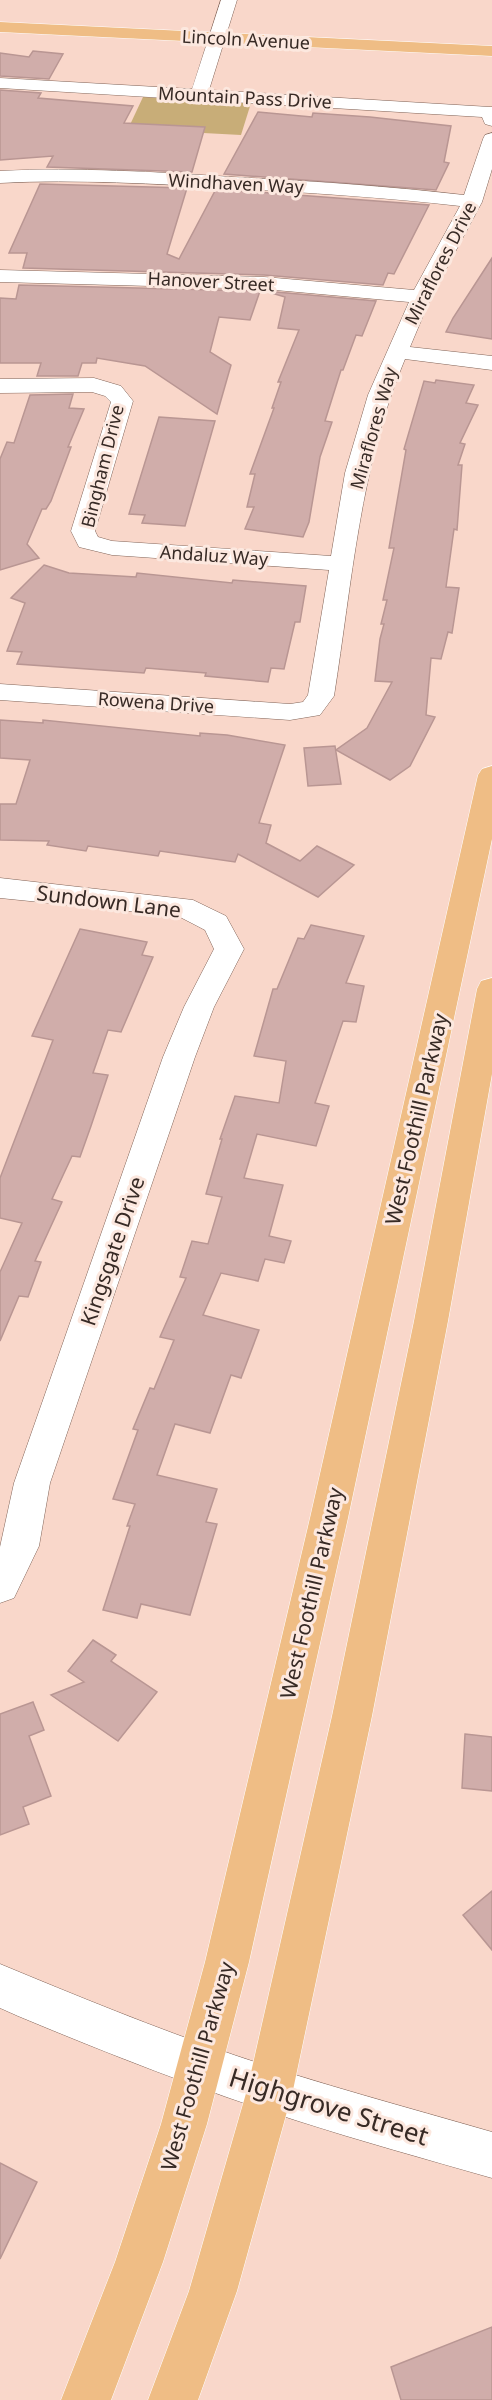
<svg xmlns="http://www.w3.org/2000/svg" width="492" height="2400" viewBox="0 0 492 2400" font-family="'Noto Sans',sans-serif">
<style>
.green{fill:#c8ad78}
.building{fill:#d0adaa;stroke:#b99693;stroke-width:1.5}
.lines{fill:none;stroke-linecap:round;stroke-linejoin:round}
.minor-casing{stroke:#816458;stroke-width:1}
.major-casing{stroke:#fff;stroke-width:1}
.minor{fill:#fff;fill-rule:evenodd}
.major{fill:#efbd85;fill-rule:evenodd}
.labels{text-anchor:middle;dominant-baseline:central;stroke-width:6;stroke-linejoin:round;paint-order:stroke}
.far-street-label{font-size:18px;fill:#372a25;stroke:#fce8df}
.street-label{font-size:21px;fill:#372a25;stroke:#fce8df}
.near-street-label{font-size:26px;fill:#372a25;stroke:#fce8df}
</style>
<rect width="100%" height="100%" fill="#f9d7ca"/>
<path class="green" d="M 143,97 L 251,103 L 241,135 L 128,129 Z"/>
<g class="building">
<path d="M 33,51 L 63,54 L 49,79 L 0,76 L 0,53 L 29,57 Z"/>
<path d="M 0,90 L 41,93 L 38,98 L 133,106 L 124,123 L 205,127 L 192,172 L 47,167 L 53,156 L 0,160 Z"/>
<path d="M 258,112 L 312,117 L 313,113 L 370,117 L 451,126 L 444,162 L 449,163 L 436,190 L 224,174 Z"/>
<path d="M 40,184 L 187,188 L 167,254 L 179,259 L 216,189 L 429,205 L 394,274 L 388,273 L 383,285 L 264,275 L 23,268 L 27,253 L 9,253 Z"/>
<path d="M 492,258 L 492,339 L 446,332 L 453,318 Z"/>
<path d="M 19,285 L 260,291 L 250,320 L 219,317 L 210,352 L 231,365 L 217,414 L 145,366 L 97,358 L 96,363 L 82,363 L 78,376 L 37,376 L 41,363 L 0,363 L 0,298 L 16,299 Z"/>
<path d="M 265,291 L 376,301 L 362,336 L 356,335 L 343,370 L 341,370 L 325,421 L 332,422 L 320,457 L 309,522 L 303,537 L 245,529 L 254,507 L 247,507 L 255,474 L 250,474 L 274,408 L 272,408 L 281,382 L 278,382 L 299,330 L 278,328 L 285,297 Z"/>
<path d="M 436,380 L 474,385 L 466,403 L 478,405 L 460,443 L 465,444 L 458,465 L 462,465 L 457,530 L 454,529 L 446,587 L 459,588 L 452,633 L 448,632 L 441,659 L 431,658 L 426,715 L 435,717 L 410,766 L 390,780 L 336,750 L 367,728 L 392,682 L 375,681 L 380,639 L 384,624 L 381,624 L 387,600 L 383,600 L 394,548 L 389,548 L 406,450 L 404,449 L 424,381 L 435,383 Z"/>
<path d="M 73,394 L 69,408 L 84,409 L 68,447 L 71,447 L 51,501 L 46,509 L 42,509 L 27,544 L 39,558 L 0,570 L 0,459 L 7,442 L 14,443 L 30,395 Z"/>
<path d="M 159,417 L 215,421 L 185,526 L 142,523 L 145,515 L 129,514 Z"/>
<path d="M 44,565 L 69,573 L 136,577 L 137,573 L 232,583 L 233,580 L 306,586 L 300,622 L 295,622 L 284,669 L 271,668 L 268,682 L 205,676 L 206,673 L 146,668 L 144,673 L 17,664 L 22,652 L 7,651 L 25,603 L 11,598 Z"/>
<path d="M 0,720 L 43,723 L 43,720 L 200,736 L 200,733 L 227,735 L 285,745 L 259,823 L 271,825 L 266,843 L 300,861 L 317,846 L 354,865 L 318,897 L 238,854 L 235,862 L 160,851 L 158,856 L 88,846 L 86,851 L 47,845 L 49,841 L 0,840 L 0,804 L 16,804 L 30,760 L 0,758 Z"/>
<path d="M 335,746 L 341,784 L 308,786 L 304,748 Z"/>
<path d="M 311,925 L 364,936 L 346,983 L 364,986 L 356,1022 L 343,1021 L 315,1103 L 329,1106 L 316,1146 L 257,1134 L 244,1178 L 283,1185 L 269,1236 L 291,1241 L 284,1263 L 265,1259 L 258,1281 L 221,1273 L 203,1315 L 259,1330 L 241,1378 L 231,1375 L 210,1433 L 175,1424 L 157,1475 L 217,1489 L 206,1522 L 217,1524 L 190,1615 L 141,1604 L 137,1618 L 103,1610 L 130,1526 L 127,1526 L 135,1504 L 113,1499 L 138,1430 L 133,1429 L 150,1388 L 154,1389 L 174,1340 L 160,1337 L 186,1278 L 180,1277 L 192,1241 L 208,1244 L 222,1197 L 206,1194 L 222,1139 L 220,1139 L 235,1096 L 279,1103 L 286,1061 L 254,1056 L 273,989 L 277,989 L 298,938 L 304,939 Z"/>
<path d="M 80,929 L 147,942 L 142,955 L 153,957 L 121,1032 L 108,1030 L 93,1073 L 108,1075 L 91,1126 L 80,1157 L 72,1156 L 52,1199 L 62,1202 L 35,1261 L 41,1262 L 28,1297 L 19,1296 L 0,1341 L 0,1272 L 22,1223 L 0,1218 L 0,1178 L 53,1040 L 32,1036 Z"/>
<path d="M 93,1640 L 116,1655 L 111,1661 L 157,1692 L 118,1741 L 51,1695 L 84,1682 L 68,1671 Z"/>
<path d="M 33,1702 L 44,1730 L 29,1736 L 51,1796 L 23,1807 L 29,1824 L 0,1835 L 0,1714 Z"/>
<path d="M 465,1734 L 492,1737 L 492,1791 L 462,1788 Z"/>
<path d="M 492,1891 L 492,1950 L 463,1915 Z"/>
<path d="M 0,2163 L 37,2182 L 0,2259 Z"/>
<path d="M 492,2327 L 492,2400 L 401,2400 L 391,2367 Z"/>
</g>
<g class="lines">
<defs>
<g id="minor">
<path d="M 221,0 L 237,0 L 209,90 L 490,107 L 492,107 L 492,126 L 485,124 L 482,117 L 0,88 L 0,78 L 192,89 Z"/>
<path d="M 492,133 L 492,169 L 482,202 L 431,297 L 410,347 L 492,356 L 492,370 L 405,359 C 360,465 352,583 334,696 L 320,715 L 290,720 L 0,700 L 0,684 L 290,704 L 303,702 L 308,695 L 329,570 L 112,555 L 79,547 L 71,531 L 111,402 L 105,396 L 92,392 L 0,393 L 0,379 L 94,378 L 121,386 L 133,401 L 95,531 L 98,537 L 112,541 L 331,556 L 345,473 L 368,395 L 409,302 L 264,289 L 0,282 L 0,270 L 264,277 L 414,290 L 460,206 C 384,197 308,193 232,188 C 155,184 78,179 0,183 L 0,171 C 78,167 155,172 232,177 C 310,181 387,186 464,195 L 483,139 L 485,135 Z"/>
<path d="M 0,878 L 193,900 L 226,916 L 244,949 L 214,1007 L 195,1057 L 50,1483 L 39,1546 L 14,1598 L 0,1603 L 0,1547 L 14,1483 L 163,1057 L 184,1007 L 214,949 L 205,930 L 178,916 L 0,898 Z"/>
<path d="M 0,1964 C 77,1996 155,2028 234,2055 C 319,2084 406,2107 492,2132 L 492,2178 C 426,2159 360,2141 295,2120 C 201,2090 109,2054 18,2016 L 0,2008 Z"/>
</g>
<g id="major">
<path d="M 0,22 L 492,46 L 492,56 L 0,32 Z"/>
<path d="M 492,766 L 492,839 L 348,1518 L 249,1962 L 207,2124 L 163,2262 L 111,2400 L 61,2400 L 115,2262 L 161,2124 L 205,1962 L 310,1518 L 478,775 L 482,769 Z"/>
<path d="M 492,978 L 492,1074 L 448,1321 L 372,1716 L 293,2090 L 237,2291 L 198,2400 L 148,2400 L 189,2291 L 247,2090 L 332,1716 L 414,1321 L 477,989 L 481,981 Z"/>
</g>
</defs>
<use href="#minor" class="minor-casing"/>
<use href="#major" class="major-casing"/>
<use href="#minor" class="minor"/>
<use href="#major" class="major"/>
</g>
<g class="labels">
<g class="far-street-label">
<text transform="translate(246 39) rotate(3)">Lincoln Avenue</text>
<text transform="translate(245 97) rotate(3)">Mountain Pass Drive</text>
<text transform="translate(236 183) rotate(3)">Windhaven Way</text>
<text transform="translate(440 263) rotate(-63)">Miraflores Drive</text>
<text transform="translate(211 281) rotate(3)">Hanover Street</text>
<text transform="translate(373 428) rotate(-74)">Miraflores Way</text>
<text transform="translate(102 466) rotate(-76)">Bingham Drive</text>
<text transform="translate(214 555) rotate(4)">Andaluz Way</text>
<text transform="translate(156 702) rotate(4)">Rowena Drive</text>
</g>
<g class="street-label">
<text transform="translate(109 901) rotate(7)">Sundown Lane</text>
<text transform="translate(416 1119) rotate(-77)">West Foothill Parkway</text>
<text transform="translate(112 1251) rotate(-71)">Kingsgate Drive</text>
<text transform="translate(311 1593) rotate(-77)">West Foothill Parkway</text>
<text transform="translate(197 2066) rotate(-74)">West Foothill Parkway</text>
</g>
<g class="near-street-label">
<text transform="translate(329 2106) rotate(17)">Highgrove Street</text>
</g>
</g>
</svg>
